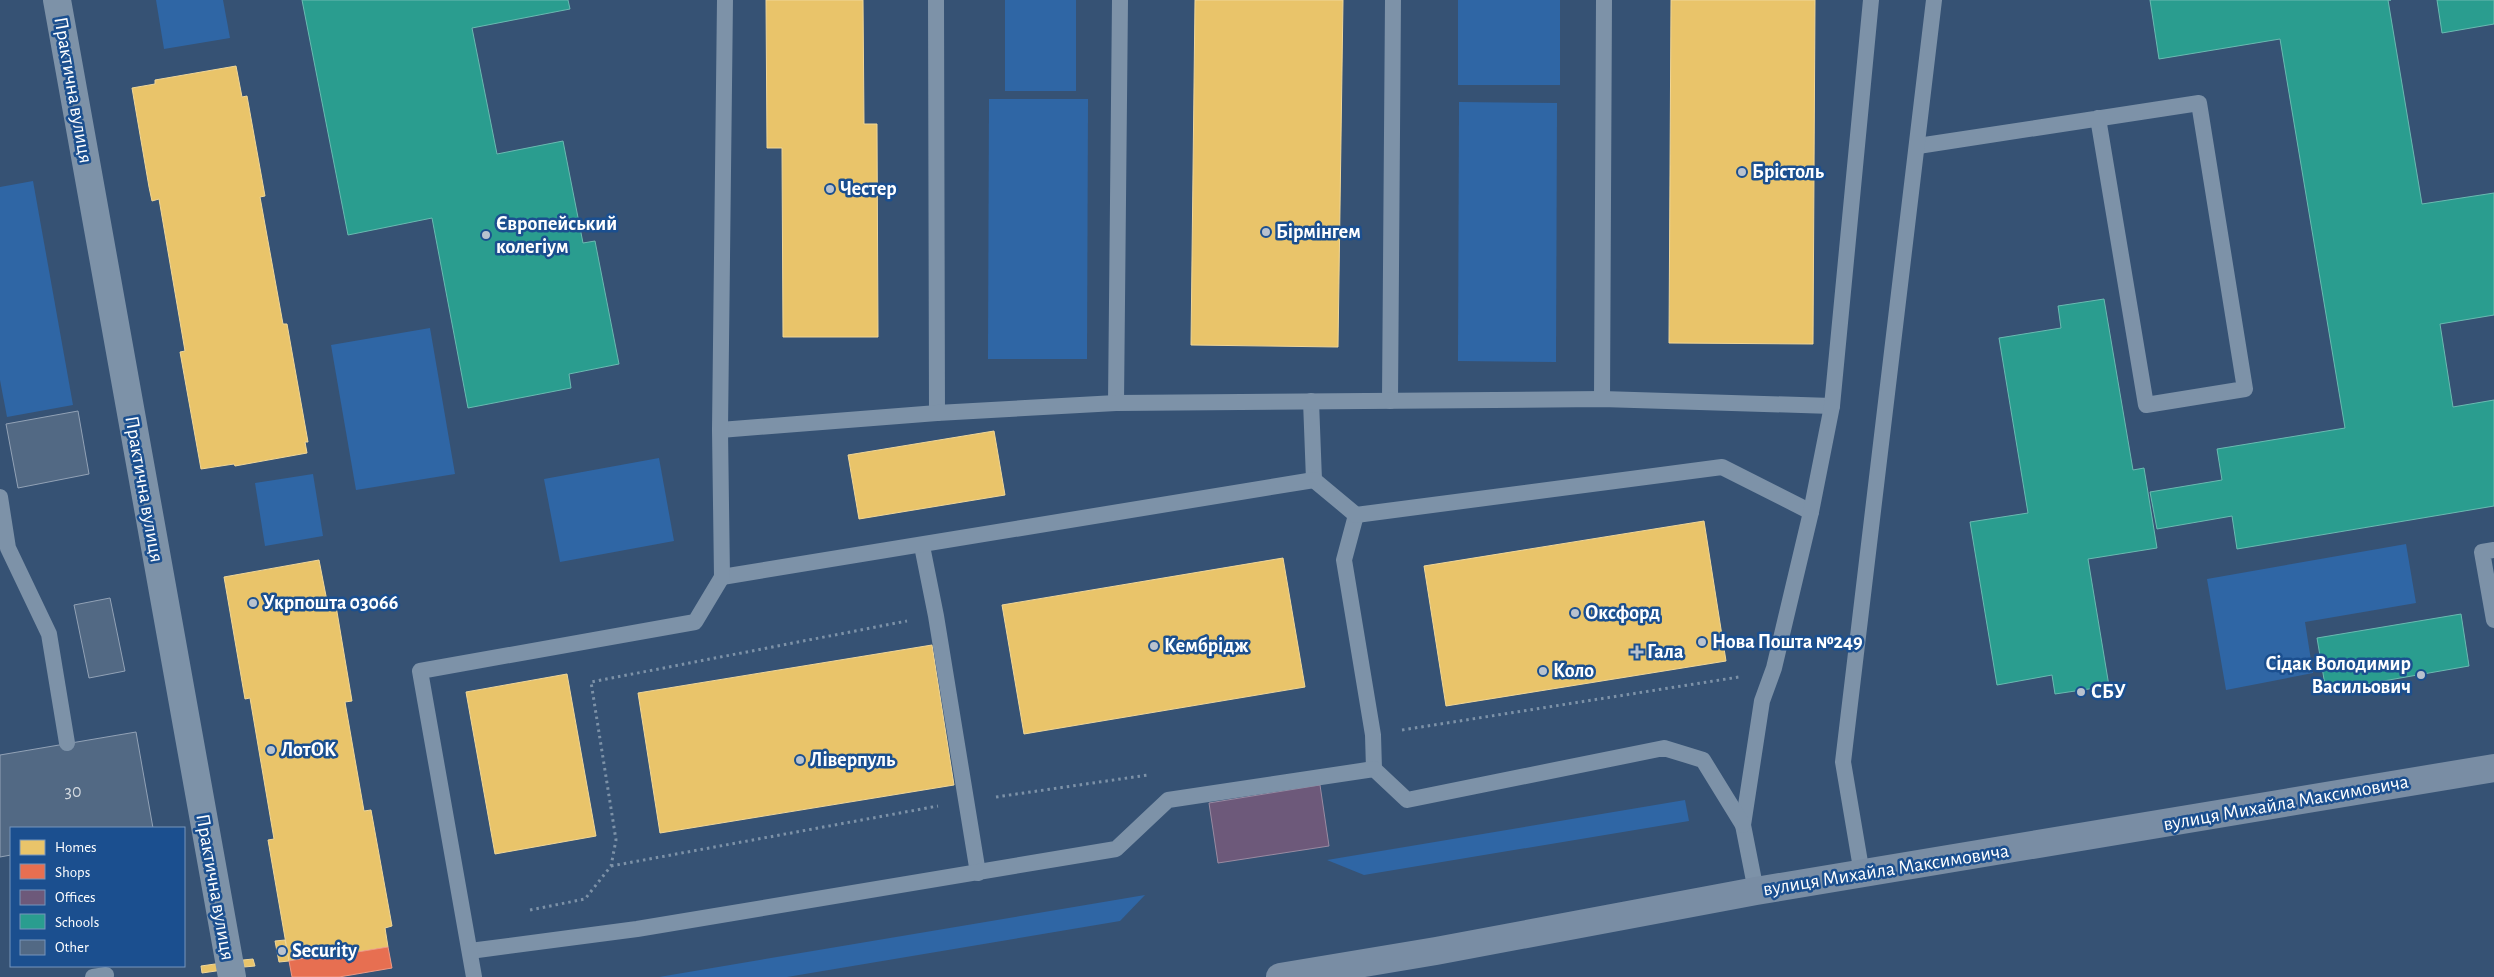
<svg xmlns="http://www.w3.org/2000/svg" width="2494" height="977" viewBox="0 0 2494 977" font-family="'Alegreya Sans',sans-serif">
<style>
.green{fill:#2f66a5}
.homes{fill:#e9c46a;stroke:#f0d697}
.shops{fill:#e76f51;stroke:#ee9a85}
.offices{fill:#6d597a;stroke:#998ba2}
.schools{fill:#2a9d8f;stroke:#6abab1}
.building{fill:#526984;stroke:#92a2b6}
.lines{fill:none;stroke-linecap:round;stroke-linejoin:round}
.path{stroke:#7d92a8;stroke-width:3;stroke-dasharray:2.5 4;stroke-linecap:butt}
.lane{stroke:#7d92a8;stroke-width:16}
.street{stroke:#7d92a8;stroke-width:28}
.secondary{stroke:#798da4;stroke-width:28}
.poi-dot{fill:#b9c2ce;stroke:#1b4f8f;stroke-width:2}
.labels{text-anchor:middle;dominant-baseline:central;stroke-width:5;stroke-linejoin:round;paint-order:stroke}
.number-label{font-size:18px;fill:#d4dae0}
.street-label{font-size:20px;fill:#fff;stroke:#1b4f8f}
.poi-label{font-size:20px;font-weight:bold;fill:#fff;stroke:#1b4f8f;text-anchor:start}
</style>
<rect width="100%" height="100%" fill="#365274"/>
<g class="green">
<path d="M 156,0 L 223,0 L 230,38 L 164,49 Z"/>
<rect x="1005" y="0" width="71" height="91"/>
<rect x="1458" y="0" width="102" height="85"/>
<path d="M 989,99 L 1088,99 L 1087,359 L 988,359 Z"/>
<path d="M 1459,102 L 1557,103 L 1556,362 L 1458,361 Z"/>
<path d="M 33,181 L 73,405 L 7,417 L 0,380 L 0,187 Z"/>
<path d="M 430,328 L 455,474 L 356,490 L 331,345 Z"/>
<path d="M 659,458 L 674,541 L 560,562 L 544,479 Z"/>
<path d="M 313,474 L 323,536 L 265,546 L 255,483 Z"/>
<path d="M 2406,544 L 2416,603 L 2305,622 L 2313,673 L 2226,690 L 2207,579 Z"/>
<path d="M 1685,800 L 1689,821 L 1364,875 L 1327,860 Z"/>
<path d="M 1145,895 L 1120,921 L 787,977 L 659,977 Z"/>
</g>
<g class="homes">
<path d="M 766,0 L 863,0 L 864,124 L 877,124 L 878,337 L 783,337 L 782,148 L 767,148 Z"/>
<path d="M 1195,0 L 1343,0 L 1338,347 L 1191,345 Z"/>
<path d="M 1671,0 L 1815,0 L 1813,344 L 1669,343 Z"/>
<path d="M 236,66 L 242,97 L 247,96 L 265,196 L 260,197 L 283,324 L 287,324 L 308,442 L 305,442 L 307,453 L 235,466 L 234,464 L 201,469 L 180,352 L 185,351 L 159,199 L 152,201 L 149,187 L 132,88 L 155,84 L 155,80 Z"/>
<path d="M 994,431 L 1005,495 L 859,519 L 848,455 Z"/>
<path d="M 1704,521 L 1726,661 L 1446,706 L 1424,566 Z"/>
<path d="M 1283,558 L 1305,687 L 1024,734 L 1002,605 Z"/>
<path d="M 319,560 L 327,601 L 335,600 L 352,701 L 345,702 L 364,811 L 371,810 L 392,926 L 385,928 L 388,947 L 321,958 L 321,955 L 289,961 L 268,840 L 274,839 L 250,698 L 245,699 L 224,577 Z"/>
<path d="M 932,645 L 954,785 L 660,833 L 638,693 Z"/>
<path d="M 567,674 L 596,836 L 495,854 L 466,692 Z"/>
<path d="M 285,940 L 289,961 L 279,962 L 275,941 Z"/>
<path d="M 253,959 L 255,966 L 244,967 L 243,960 Z"/>
<path d="M 243,960 L 244,967 L 202,973 L 201,966 Z"/>
</g>
<path class="shops" d="M 388,947 L 392,968 L 339,977 L 292,977 L 289,961 L 321,955 L 321,958 Z"/>
<path class="offices" d="M 1320,785 L 1329,846 L 1218,863 L 1209,803 Z"/>
<g class="schools">
<path d="M 302,0 L 568,0 L 570,9 L 472,28 L 497,154 L 563,141 L 583,243 L 595,241 L 619,364 L 569,374 L 571,388 L 468,408 L 432,218 L 348,235 Z"/>
<path d="M 2150,0 L 2391,0 L 2388,0 L 2422,204 L 2494,193 L 2494,315 L 2440,324 L 2453,407 L 2494,400 L 2494,506 L 2237,549 L 2232,516 L 2157,529 L 2150,492 L 2222,480 L 2217,449 L 2345,428 L 2280,39 L 2159,59 Z"/>
<path d="M 2437,0 L 2494,0 L 2494,24 L 2442,33 Z"/>
<path d="M 2104,299 L 2133,470 L 2144,468 L 2157,548 L 2088,559 L 2109,686 L 2055,694 L 2052,675 L 1997,685 L 1970,522 L 2028,513 L 1999,338 L 2061,328 L 2058,306 Z"/>
<path d="M 2461,614 L 2469,666 L 2326,691 L 2317,638 Z"/>
</g>
<g class="building">
<path d="M 78,411 L 89,474 L 18,488 L 6,424 Z"/>
<path d="M 110,598 L 125,671 L 89,678 L 74,605 Z"/>
<path d="M 136,732 L 153,828 L 11,828 L 11,855 L 0,857 L 0,755 Z"/>
</g>
<g class="lines">
<g class="path">
<path d="M 1402,730 L 1739,677"/>
<path d="M 996,797 L 1148,775"/>
<path d="M 611,866 L 938,806"/>
<path d="M 530,910 L 585,899 L 611,866 L 616,840 L 591,682 L 907,621"/>
</g>
<g class="lane">
<path d="M 936,0 L 937,413"/>
<path d="M 1918,146 L 2199,103 L 2245,389 L 2146,405 L 2098,118"/>
<path d="M 1602,399 L 1604,0"/>
<path d="M 1311,401 L 1314,480"/>
<path d="M 1390,401 L 1393,0"/>
<path d="M 1116,403 L 1120,0"/>
<path d="M 720,430 L 937,413 L 1116,403 L 1602,399 L 1832,406"/>
<path d="M 0,497 L 8,548 L 49,634 L 67,743"/>
<path d="M 1356,515 L 1344,560 L 1373,735 L 1374,769"/>
<path d="M 922,546 L 936,616 L 978,873"/>
<path d="M 2494,550 L 2482,552 L 2494,620"/>
<path d="M 722,577 L 1314,480 L 1356,515 L 1722,467 L 1811,512"/>
<path d="M 1862,874 L 1843,762 L 1934,0"/>
<path d="M 1756,891 L 1743,825 L 1762,701 L 1774,668 L 1811,512 L 1832,406 L 1871,0"/>
<path d="M 470,951 L 637,929 L 1116,849 L 1168,800 L 1374,769 L 1407,800 L 1664,748 L 1703,760 L 1743,825"/>
<path d="M 93,977 L 106,975"/>
<path d="M 474,977 L 420,671 L 695,622 L 722,577 L 720,430 L 725,0"/>
</g>
<path class="street" d="M 57,0 L 232,977"/>
<path class="secondary" d="M 1280,977 L 1436,951 L 1756,891 L 2494,768"/>
</g>
<g class="poi-dot">
<circle cx="1742" cy="172" r="5"/>
<circle cx="830" cy="189" r="5"/>
<circle cx="1266" cy="232" r="5"/>
<circle cx="486" cy="235" r="5"/>
<circle cx="253" cy="603" r="5"/>
<circle cx="1575" cy="613" r="5"/>
<circle cx="1702" cy="642" r="5"/>
<circle cx="1154" cy="646" r="5"/>
<path d="M1634.5 644.5h5v5h5v5h-5v5h-5v-5h-5v-5h5z"/>
<circle cx="1543" cy="671" r="5"/>
<circle cx="2421" cy="675" r="5"/>
<circle cx="2081" cy="692" r="5"/>
<circle cx="271" cy="750" r="5"/>
<circle cx="800" cy="760" r="5"/>
<circle cx="282" cy="951" r="5"/>
</g>
<g class="labels">
<g class="number-label">
<text x="73" y="792">30</text>
</g>
<g class="street-label">
<text transform="translate(73 90) rotate(80)">Практична вулиця</text>
<text transform="translate(144 489) rotate(80)">Практична вулиця</text>
<text transform="translate(2286 803) rotate(-10)">вулиця Михайла Максимовича</text>
<text transform="translate(1886 870) rotate(-9)">вулиця Михайла Максимовича</text>
<text transform="translate(215 887) rotate(80)">Практична вулиця</text>
</g>
<g class="poi-label">
<text x="1752" y="172">Брістоль</text>
<text x="840" y="189">Честер</text>
<text x="496" y="224">Європейський<tspan x="496" dy="23">колегіум</tspan></text>
<text x="1276" y="232">Бірмінгем</text>
<text x="263" y="603">Укрпошта 03066</text>
<text x="1585" y="613">Оксфорд</text>
<text x="1712" y="642">Нова Пошта №249</text>
<text x="1164" y="646">Кембрідж</text>
<text x="1647" y="652">Гала</text>
<text x="2411" y="664" text-anchor="end">Сідак Володимир<tspan x="2411" dy="23">Васильович</tspan></text>
<text x="1553" y="671">Коло</text>
<text x="2091" y="692">СБУ</text>
<text x="281" y="750">ЛотОК</text>
<text x="810" y="760">Ліверпуль</text>
<text x="292" y="951">Security</text>
</g>
</g>
<rect x="10" y="827" width="175" height="140" fill="#1b4f8f" stroke="#7695bc"/>
<rect x="20" y="840" width="25" height="15" fill="#e9c46a" stroke="#7695bc"/>
<text x="55" y="852" font-size="15" fill="#ffffff">Homes</text>
<rect x="20" y="864" width="25" height="15" fill="#e76f51" stroke="#7695bc"/>
<text x="55" y="877" font-size="15" fill="#ffffff">Shops</text>
<rect x="20" y="890" width="25" height="15" fill="#6d597a" stroke="#7695bc"/>
<text x="55" y="902" font-size="15" fill="#ffffff">Offices</text>
<rect x="20" y="914" width="25" height="15" fill="#2a9d8f" stroke="#7695bc"/>
<text x="55" y="927" font-size="15" fill="#ffffff">Schools</text>
<rect x="20" y="940" width="25" height="15" fill="#526984" stroke="#7695bc"/>
<text x="55" y="952" font-size="15" fill="#ffffff">Other</text>
</svg>
